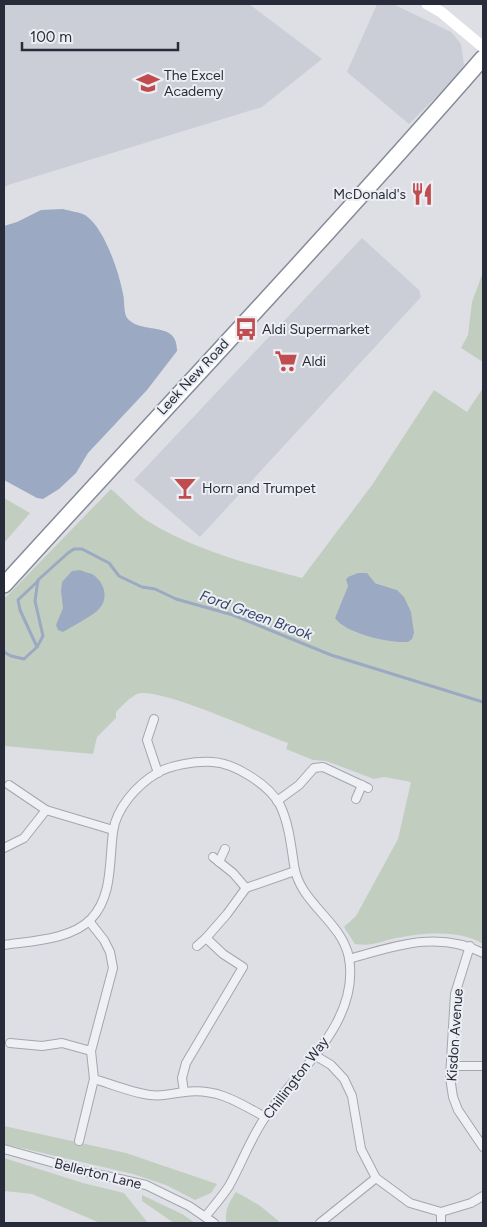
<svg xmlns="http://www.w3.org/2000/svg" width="487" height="1227" viewBox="0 0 487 1227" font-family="Figtree,sans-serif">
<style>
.built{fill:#cbced6}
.green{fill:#c1cebf;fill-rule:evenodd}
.water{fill:#9ba9c2}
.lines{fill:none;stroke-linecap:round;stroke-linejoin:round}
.stream{stroke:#9ba9c2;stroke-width:3}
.street-casing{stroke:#a3a6ae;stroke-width:10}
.highway-casing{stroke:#868b9a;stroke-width:18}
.street{stroke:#eff0f4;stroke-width:8}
.secondary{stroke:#fff;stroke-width:11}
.highway{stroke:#fff;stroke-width:15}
.labels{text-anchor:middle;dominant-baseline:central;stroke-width:4;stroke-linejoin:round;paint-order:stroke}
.poi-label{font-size:14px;fill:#282c3a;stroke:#eceef3;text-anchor:start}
.street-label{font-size:14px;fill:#282c3a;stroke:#eceef3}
.water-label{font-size:15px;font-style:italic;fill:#36476a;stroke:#eceef3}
</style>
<rect width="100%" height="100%" fill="#dddfe5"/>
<g class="built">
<path d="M 4,4 L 249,4 L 322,59 L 262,107 L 8,185 L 4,188 Z"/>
<path d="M 377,4 L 393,4 L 451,32 L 461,44 L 464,65 L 460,73 L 409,124 L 347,72 Z"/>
<path d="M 362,238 L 419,290 L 421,297 L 200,537 L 134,480 Z"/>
</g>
<g class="green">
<path d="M 483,272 L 483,362 L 461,348 L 468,335 L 472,302 Z"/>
<path d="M 483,388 L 483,944 C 459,929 423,933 396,938 C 381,941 372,947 355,944 L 344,927 L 356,916 L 398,839 L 411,782 L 384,777 L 374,779 L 326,761 L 313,760 L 286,749 L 288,743 C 261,734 158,686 137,694 C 129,698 122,706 116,712 L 116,718 L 97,737 L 93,754 L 4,746 L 4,599 L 111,489 C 123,499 134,512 146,520 C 194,550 248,564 302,578 L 372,485 L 434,390 L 467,412 ZM 346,580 L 373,582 L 397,590 L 408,642 L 386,639 L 355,632 L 335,618 L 348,586 Z"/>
<path d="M 4,498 L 30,513 L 4,543 Z"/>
<path d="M 4,1126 L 126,1153 L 217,1184 L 211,1193 L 195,1200 L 166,1185 L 133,1174 L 4,1144 Z"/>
<path d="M 4,1158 L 83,1183 L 124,1193 L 148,1223 L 100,1223 L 32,1194 L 4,1191 Z"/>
<path d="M 236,1192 L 259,1205 L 281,1223 L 227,1223 L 226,1222 C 225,1209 229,1202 236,1192 Z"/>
<path d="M 142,1195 L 182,1214 L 195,1223 L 174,1223 L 142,1201 Z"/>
</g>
<g class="water">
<path d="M 63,209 C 69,211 79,212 85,215 C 104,227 119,272 123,294 C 125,301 123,314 128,319 C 143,335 178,320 177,351 L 147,390 L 88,453 L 76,473 L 59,489 L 43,499 L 37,498 L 4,480 L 4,226 L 17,222 L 41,210 Z"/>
<path d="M 80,570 C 84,572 89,573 92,574 C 105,582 110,600 97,611 C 87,619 74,625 63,632 L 58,630 L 56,625 L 63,608 L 61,591 L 62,582 L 72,571 Z"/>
<path d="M 358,573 L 367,573 L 375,583 L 397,590 L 404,597 L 411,612 L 414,633 L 412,639 L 408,642 C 389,643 346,634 335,618 L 348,586 L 346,580 L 348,577 Z"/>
</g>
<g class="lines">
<g class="stream">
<path d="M 37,647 L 20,610 L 18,600 L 38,581"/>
<path d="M 4,652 L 11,656 L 24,659 L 37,647 L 43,636 L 35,601 L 38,580 L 68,553 L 74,549 L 82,549 L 109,563 L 119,576 L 142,587 L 155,589 L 176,599 L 233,615 L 331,655 L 483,702"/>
</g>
<defs>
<g id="street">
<path d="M 154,719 L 147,740 L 158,773"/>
<path d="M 9,785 L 46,810"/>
<path d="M 356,799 L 362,785"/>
<path d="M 277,801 L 299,785 L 314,768 L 323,767 L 368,788"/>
<path d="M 4,848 L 24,838 L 46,810 L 113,830"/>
<path d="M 213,857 L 233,873 L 246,888"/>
<path d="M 219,862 L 225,849"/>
<path d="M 89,921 L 104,940 L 110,952 L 113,968 L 91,1051 L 94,1079 C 111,1084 133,1093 150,1095 C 165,1097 171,1093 185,1092 C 217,1088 238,1102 265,1117"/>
<path d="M 4,945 C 30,941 71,940 91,919 C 113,896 109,861 113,832 C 116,808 137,785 157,773 C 171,765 195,761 212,762 C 235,763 269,785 280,805 C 289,824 291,845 294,865 C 299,903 342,921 349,958 C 360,1022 298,1070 266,1116 C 251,1137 242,1163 229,1186 C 222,1197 213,1207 205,1217"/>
<path d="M 197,946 L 206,938"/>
<path d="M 470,946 L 455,994 L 450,1077 L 453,1097 L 458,1110 L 483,1147"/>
<path d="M 349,959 C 395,946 438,930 483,953"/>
<path d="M 10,1043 L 42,1046 L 62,1043 L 91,1051"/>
<path d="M 316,1056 L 331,1065 L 344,1079 L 352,1096 L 361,1149 L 376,1178 L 410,1203 L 441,1212"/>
<path d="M 452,1066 L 483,1066"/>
<path d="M 184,1092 L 182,1078 L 186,1063 L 243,967 L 223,954 L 206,938 L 227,914 L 246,888 L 295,871"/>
<path d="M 79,1141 L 94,1079"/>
<path d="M 4,1149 L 79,1170 L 146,1185 L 189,1206 L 214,1223"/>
<path d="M 441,1212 L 471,1203 L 483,1196"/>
<path d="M 320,1223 L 376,1178"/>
<path d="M 441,1223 L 441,1212"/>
</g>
<path id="highway" d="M 4,585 C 164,409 327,237 483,58"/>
</defs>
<use href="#street" class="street-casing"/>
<use href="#highway" class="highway-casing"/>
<use href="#street" class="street"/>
<path class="secondary" d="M 427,4 L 441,12 L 483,47"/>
<use href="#highway" class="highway"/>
</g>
<defs>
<symbol id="school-bare" viewBox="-9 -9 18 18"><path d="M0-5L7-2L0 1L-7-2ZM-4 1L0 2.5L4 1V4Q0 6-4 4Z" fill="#c04c4f" stroke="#eceef3" stroke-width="2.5" paint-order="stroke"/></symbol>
<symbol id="restaurant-bare" viewBox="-9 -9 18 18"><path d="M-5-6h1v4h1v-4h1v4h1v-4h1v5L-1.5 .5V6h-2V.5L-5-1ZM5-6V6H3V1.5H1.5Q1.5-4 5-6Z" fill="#c04c4f" stroke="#eceef3" stroke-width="2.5" paint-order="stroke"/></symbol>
<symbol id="bus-bare" viewBox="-9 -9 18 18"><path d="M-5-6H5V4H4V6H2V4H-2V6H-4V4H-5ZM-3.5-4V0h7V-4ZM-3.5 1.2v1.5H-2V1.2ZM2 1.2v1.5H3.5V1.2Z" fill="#c04c4f" stroke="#eceef3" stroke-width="2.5" paint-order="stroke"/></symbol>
<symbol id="supermarket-bare" viewBox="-9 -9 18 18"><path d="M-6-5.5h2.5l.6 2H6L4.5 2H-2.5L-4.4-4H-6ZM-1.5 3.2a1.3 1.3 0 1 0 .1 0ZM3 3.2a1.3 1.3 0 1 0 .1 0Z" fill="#c04c4f" stroke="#eceef3" stroke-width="2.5" paint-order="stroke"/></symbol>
<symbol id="bar-bare" viewBox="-9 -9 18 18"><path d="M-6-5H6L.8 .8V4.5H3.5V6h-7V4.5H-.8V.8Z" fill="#c04c4f" stroke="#eceef3" stroke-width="2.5" paint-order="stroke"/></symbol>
</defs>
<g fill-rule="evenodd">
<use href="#school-bare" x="132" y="67" width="32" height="32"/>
<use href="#restaurant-bare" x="406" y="178" width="32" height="32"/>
<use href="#bus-bare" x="230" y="313" width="32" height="32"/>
<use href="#supermarket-bare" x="270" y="345" width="32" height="32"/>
<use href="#bar-bare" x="169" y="472" width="32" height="32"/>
</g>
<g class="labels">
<g class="poi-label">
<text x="164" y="75">The Excel<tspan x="164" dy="16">Academy</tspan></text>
<text x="406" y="194" text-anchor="end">McDonald's</text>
<text x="262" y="329">Aldi Supermarket</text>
<text x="302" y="361">Aldi</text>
<text x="202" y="488">Horn and Trumpet</text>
</g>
<g class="street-label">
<text transform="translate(193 377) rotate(-47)">Leek New Road</text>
<text transform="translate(455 1035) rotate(-86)">Kisdon Avenue</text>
<text transform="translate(296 1078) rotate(-53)">Chillington Way</text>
<text transform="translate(98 1174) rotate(14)">Bellerton Lane</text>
</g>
<g class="water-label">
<text transform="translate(256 615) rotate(20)">Ford Green Brook</text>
</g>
</g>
<rect width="487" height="1227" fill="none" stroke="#282c3a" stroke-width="10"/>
<path d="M22 42v8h156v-8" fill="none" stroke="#282c3a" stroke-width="2.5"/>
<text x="30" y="42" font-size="15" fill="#282c3a" stroke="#eceef3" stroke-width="4" paint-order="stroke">100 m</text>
</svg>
